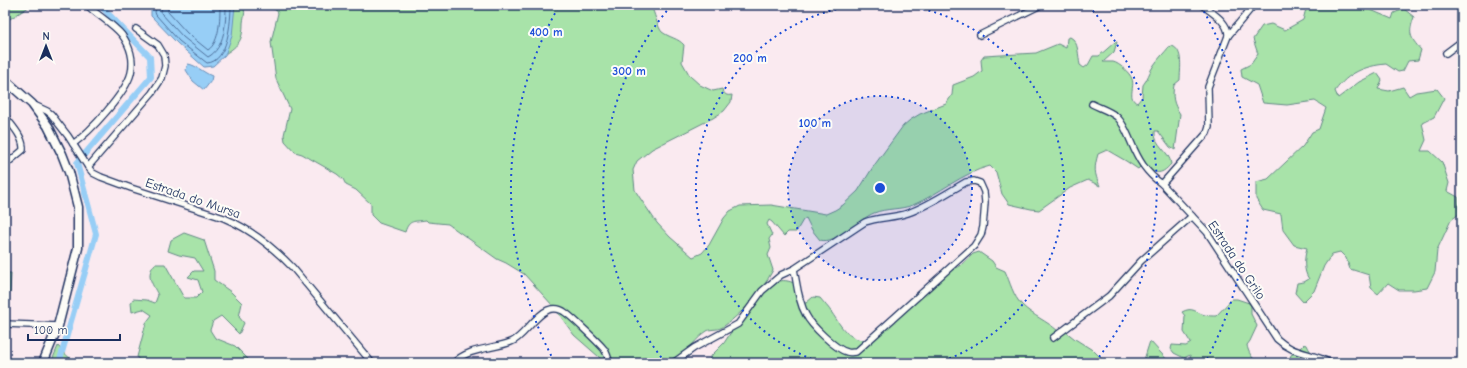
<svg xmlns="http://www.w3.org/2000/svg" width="1467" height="368" viewBox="0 0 1467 368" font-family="'Comic Neue',sans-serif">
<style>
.green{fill:#a8e3a9;stroke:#628984}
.water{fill:#97cef6;stroke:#658eb9}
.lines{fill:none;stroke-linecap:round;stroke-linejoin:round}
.shore{stroke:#4d6f9b;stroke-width:1}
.canal{stroke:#97cef6;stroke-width:6}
.street-casing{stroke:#1b2f5e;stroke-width:8}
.primary-casing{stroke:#1b2f5e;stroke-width:11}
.street{stroke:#fdfcf7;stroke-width:5.5}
.primary{stroke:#fdfcf7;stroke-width:8}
.ring{fill:none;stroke:#1d4ed8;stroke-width:2;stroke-dasharray:2 4}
.labels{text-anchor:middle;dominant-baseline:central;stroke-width:4;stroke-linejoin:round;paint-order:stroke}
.street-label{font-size:13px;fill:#1b2f5e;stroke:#fdfcf7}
.centre{fill:#1d4ed8;stroke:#fdfcf7;stroke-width:2}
.ring-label{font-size:12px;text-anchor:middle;font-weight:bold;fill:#1d4ed8;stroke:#fdfcf7;stroke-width:4;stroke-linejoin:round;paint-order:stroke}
</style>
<rect width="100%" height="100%" fill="#faeaf0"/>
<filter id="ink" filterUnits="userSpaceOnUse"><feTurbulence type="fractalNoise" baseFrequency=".025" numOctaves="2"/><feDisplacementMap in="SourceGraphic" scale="8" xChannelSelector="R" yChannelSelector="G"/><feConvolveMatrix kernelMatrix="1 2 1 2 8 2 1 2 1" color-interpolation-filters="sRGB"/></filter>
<g filter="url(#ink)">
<g class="green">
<path d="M 5,5 L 32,5 L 5,22 Z"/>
<path d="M 220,5 L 243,5 C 246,15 244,13 243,23 C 243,40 239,45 225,54 Z"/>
<path d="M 273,5 L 651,5 C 654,12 658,28 662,32 C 670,38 678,38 684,45 L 682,62 L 690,76 L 700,85 L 713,91 L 722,89 C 725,95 726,96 732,95 L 731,102 L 724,111 L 713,118 L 652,149 L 637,161 L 633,170 L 635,190 L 640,198 L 657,223 L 670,237 L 693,257 L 702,253 L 709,245 L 724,218 L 730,211 L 740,206 L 771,205 L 826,214 L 835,210 L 843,205 L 858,191 L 873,167 L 903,126 L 910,120 L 920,114 L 946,104 L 952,95 L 953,85 L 974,77 L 982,71 L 981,60 L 984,56 L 1036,53 L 1058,44 L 1066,48 L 1067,38 L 1070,37 C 1079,41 1078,56 1080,65 L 1084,68 L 1088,65 L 1093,56 L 1099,56 L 1115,42 L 1117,42 L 1114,52 L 1103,62 C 1106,62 1110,62 1113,62 C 1119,63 1130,73 1132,79 C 1135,87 1127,98 1137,103 L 1142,97 L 1143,85 C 1148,79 1149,72 1154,65 C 1158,59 1164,53 1169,47 L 1172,46 C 1184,50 1180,70 1180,80 L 1174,85 C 1172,97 1173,103 1180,114 L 1175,150 L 1170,147 L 1158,131 L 1155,131 C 1153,145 1170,151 1171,164 C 1160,177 1155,173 1142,165 L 1138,169 L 1126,161 L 1107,150 L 1098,154 C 1094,168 1094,173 1100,186 L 1088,180 L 1070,188 L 1039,210 L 1031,209 L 1009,204 L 1002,194 L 996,172 L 990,166 C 962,173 939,194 913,205 C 900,210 886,208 874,213 C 859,219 836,245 820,240 L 812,230 L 806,218 L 803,220 L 796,232 L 788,232 L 784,236 L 772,222 L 769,220 L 767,224 L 772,235 L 769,239 L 771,248 L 768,255 L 773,270 L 762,289 C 778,286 776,276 794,283 L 804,303 L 806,303 L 813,297 L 820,298 C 824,303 829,308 832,313 C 841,326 848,340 865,340 L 946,273 L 960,266 L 973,254 L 979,252 L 992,261 L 996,267 L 1005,271 C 1010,282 1013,296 1022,305 C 1033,316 1047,321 1058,331 L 1065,331 L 1075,339 L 1094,351 L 1106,363 L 707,363 L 712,355 L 724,343 L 750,303 C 742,311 734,319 724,326 C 718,331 712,328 707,331 C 698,337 683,353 682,363 L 603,363 L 599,357 L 574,335 L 553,306 L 524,274 L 506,263 L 497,259 L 448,224 L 428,222 L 426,220 C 414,222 409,219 405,232 L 379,223 L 371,215 L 371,204 L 356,190 L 346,185 L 343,179 L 337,174 L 302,154 L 295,152 L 285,141 L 284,135 L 290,109 L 276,79 L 271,42 L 278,13 L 277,11 L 272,8 Z"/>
<path d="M 1307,5 L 1359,5 L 1392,19 L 1394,13 L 1404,9 L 1414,17 C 1408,34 1410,37 1421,50 L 1418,60 L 1408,61 L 1403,71 L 1398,72 L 1386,64 C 1364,66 1348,73 1335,91 L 1338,98 L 1359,82 L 1377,73 L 1382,80 L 1378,89 L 1389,91 L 1403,87 L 1409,96 L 1416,92 L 1437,89 L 1444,98 L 1434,117 L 1422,123 L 1426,140 L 1421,151 L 1430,151 L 1442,162 L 1449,183 L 1447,191 L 1458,197 L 1459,214 L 1451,220 L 1437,250 L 1435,272 L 1427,288 L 1414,290 L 1399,290 L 1388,283 L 1378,294 L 1371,288 L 1369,275 L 1350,269 L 1346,258 L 1340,252 L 1332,254 L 1324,266 L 1314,291 L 1303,302 L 1295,293 L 1297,283 L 1304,282 L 1309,279 C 1303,271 1304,258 1307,248 L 1294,245 L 1283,230 L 1281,214 L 1263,210 L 1256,199 L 1256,182 L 1268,179 L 1303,146 L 1312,132 L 1319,129 L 1326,108 L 1315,101 L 1287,105 L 1263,103 L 1257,85 L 1242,77 L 1241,69 L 1251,64 L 1258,54 L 1253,39 L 1262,26 L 1271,24 L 1285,30 L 1303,20 Z"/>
<path d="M 184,233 L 204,240 L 214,271 L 214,280 L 231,292 L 242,303 L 239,317 L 244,323 L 239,334 L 221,316 L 213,321 L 210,330 L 215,338 L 235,346 L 252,363 L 141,363 L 137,357 L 146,323 L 152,315 L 143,309 L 132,312 L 131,303 L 133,299 L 147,300 L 155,303 L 158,295 C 152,283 145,275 155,264 L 165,264 L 184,298 L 196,298 L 202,292 L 198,280 L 188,277 L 194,271 L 203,271 L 195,258 L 179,255 L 168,251 L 171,240 Z"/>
<path d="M 5,273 L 11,273 L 10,293 L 5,292 Z"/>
<path d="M 1232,299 L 1237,299 L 1249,303 L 1251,306 L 1251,314 L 1257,326 L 1250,341 L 1247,345 C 1248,352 1252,358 1258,363 L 1189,363 L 1191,361 L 1190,355 L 1184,358 L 1174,353 L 1171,349 L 1172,345 L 1186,346 L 1191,343 L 1184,332 L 1185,316 L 1182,312 C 1193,306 1196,313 1205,315 C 1208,316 1213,316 1216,316 Z"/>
<path d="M 1150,341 L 1170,363 L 1143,363 Z"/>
<path d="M 1305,344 L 1307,345 C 1311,355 1318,358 1326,363 L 1291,363 L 1290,358 L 1291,355 L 1297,352 Z"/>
<path d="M 58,346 C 72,362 74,362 94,363 L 51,363 Z"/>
</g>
<g class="water">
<path d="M 153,5 L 235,5 L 232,36 L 225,55 L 213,66 L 204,67 L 177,43 L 151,16 L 151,11 Z"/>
<path d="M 188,64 C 196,65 204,73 212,76 L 211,81 L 204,90 L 193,81 L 186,70 Z"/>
</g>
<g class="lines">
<g class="shore">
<path d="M 157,5 L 155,12 L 156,15 L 179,41 L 207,63 C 228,62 231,21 231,5"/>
<path d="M 162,5 L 161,13 L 183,37 L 208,57 C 225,48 226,22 226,5"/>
<path d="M 168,5 L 168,12 L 187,33 L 208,50 C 220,42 220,18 220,5"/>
</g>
<path class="canal" d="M 59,363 L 96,234 L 77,163 L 151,77 L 150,57 L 100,5"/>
<defs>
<g id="street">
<path d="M 1202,5 C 1212,13 1229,22 1228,36 L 1208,87 L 1209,127 L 1207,133 L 1162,184 L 1207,232 L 1277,339 C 1294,355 1311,352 1330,363"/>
<path d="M 980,35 L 1041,5"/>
<path d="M 1228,36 L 1254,5"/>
<path d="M 1446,53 L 1462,41"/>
<path d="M 32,104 L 47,111 L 51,114 L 68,136 L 88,167 L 93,173 L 101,177 L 131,188 L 224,218 C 250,229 274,248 293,268 L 372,363"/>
<path d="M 1092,104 C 1100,108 1110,111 1117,117 C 1124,124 1127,133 1131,142 C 1138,159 1146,173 1162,184"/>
<path d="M 5,116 C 12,126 24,137 23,150 L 5,165"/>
<path d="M 73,144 C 90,132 126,93 131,73 C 134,60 130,46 122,35 C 112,23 98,16 87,5"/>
<path d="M 88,167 L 152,93 L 162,78 L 165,66 L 164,55 L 158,45 L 136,29"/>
<path d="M 5,324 L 58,326"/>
<path d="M 1053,338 L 1109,296 L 1141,261 L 1192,216"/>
<path d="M 454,363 C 467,348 493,349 511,342 C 523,338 534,316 548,310 C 554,308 561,309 566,313 C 573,318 598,342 604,349 C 607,353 608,358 610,363"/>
<path d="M 673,363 L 694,348 L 738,324 L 762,291 L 781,275 L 794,269 L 865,222 C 879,217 894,218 908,213 C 928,206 947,193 966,182 L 974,181 L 980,183 L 984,192 L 985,202 L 983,227 L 981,235 L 974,246 L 856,352 C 853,352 849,353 847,352 C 835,349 811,325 806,315 C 798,301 797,284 794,269"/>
</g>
<path id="primary" d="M 5,80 L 32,104 L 48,126 L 62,154 L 69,172 L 78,207 L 78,248 L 58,326 L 43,363"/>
</defs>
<use href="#street" class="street-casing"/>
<use href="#primary" class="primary-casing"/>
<use href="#street" class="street"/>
<use href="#primary" class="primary"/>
</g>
</g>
<circle cx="880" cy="188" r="92" fill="#1d4ed8" fill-opacity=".12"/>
<g class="ring">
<circle cx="880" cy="188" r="92"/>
<path d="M823 363A184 184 0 0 1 861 5M899 5A184 184 0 0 1 937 363"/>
<path d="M665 362A277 277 0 0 1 671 6M1089 6A277 277 0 0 1 1095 362"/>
<path d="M554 361A369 369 0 0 1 559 6M1201 6A369 369 0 0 1 1206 361"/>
</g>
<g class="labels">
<g class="street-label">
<text transform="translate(193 198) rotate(19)">Estrada do Mursa</text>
<text transform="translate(1237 260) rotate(56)">Estrada do Grilo</text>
</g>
</g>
<circle cx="880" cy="188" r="6" class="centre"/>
<g class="ring-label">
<text x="546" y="36">400 m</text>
<text x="750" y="62">200 m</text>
<text x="629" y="75">300 m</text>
<text x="815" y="127">100 m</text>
</g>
<rect width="1467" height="368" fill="none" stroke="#fdfcf7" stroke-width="20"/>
<rect x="10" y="10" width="1447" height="348" fill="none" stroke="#1b2f5e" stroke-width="1.5" filter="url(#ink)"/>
<g transform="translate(46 46)" stroke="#fdfcf7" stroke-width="3" paint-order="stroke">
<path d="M0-3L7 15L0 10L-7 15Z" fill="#1b2f5e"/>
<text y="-6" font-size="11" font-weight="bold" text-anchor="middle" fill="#1b2f5e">N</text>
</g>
<path d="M28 334v6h92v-6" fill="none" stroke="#1b2f5e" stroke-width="2"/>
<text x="34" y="334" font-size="12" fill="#1b2f5e" stroke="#fdfcf7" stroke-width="3" paint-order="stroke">100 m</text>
</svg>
